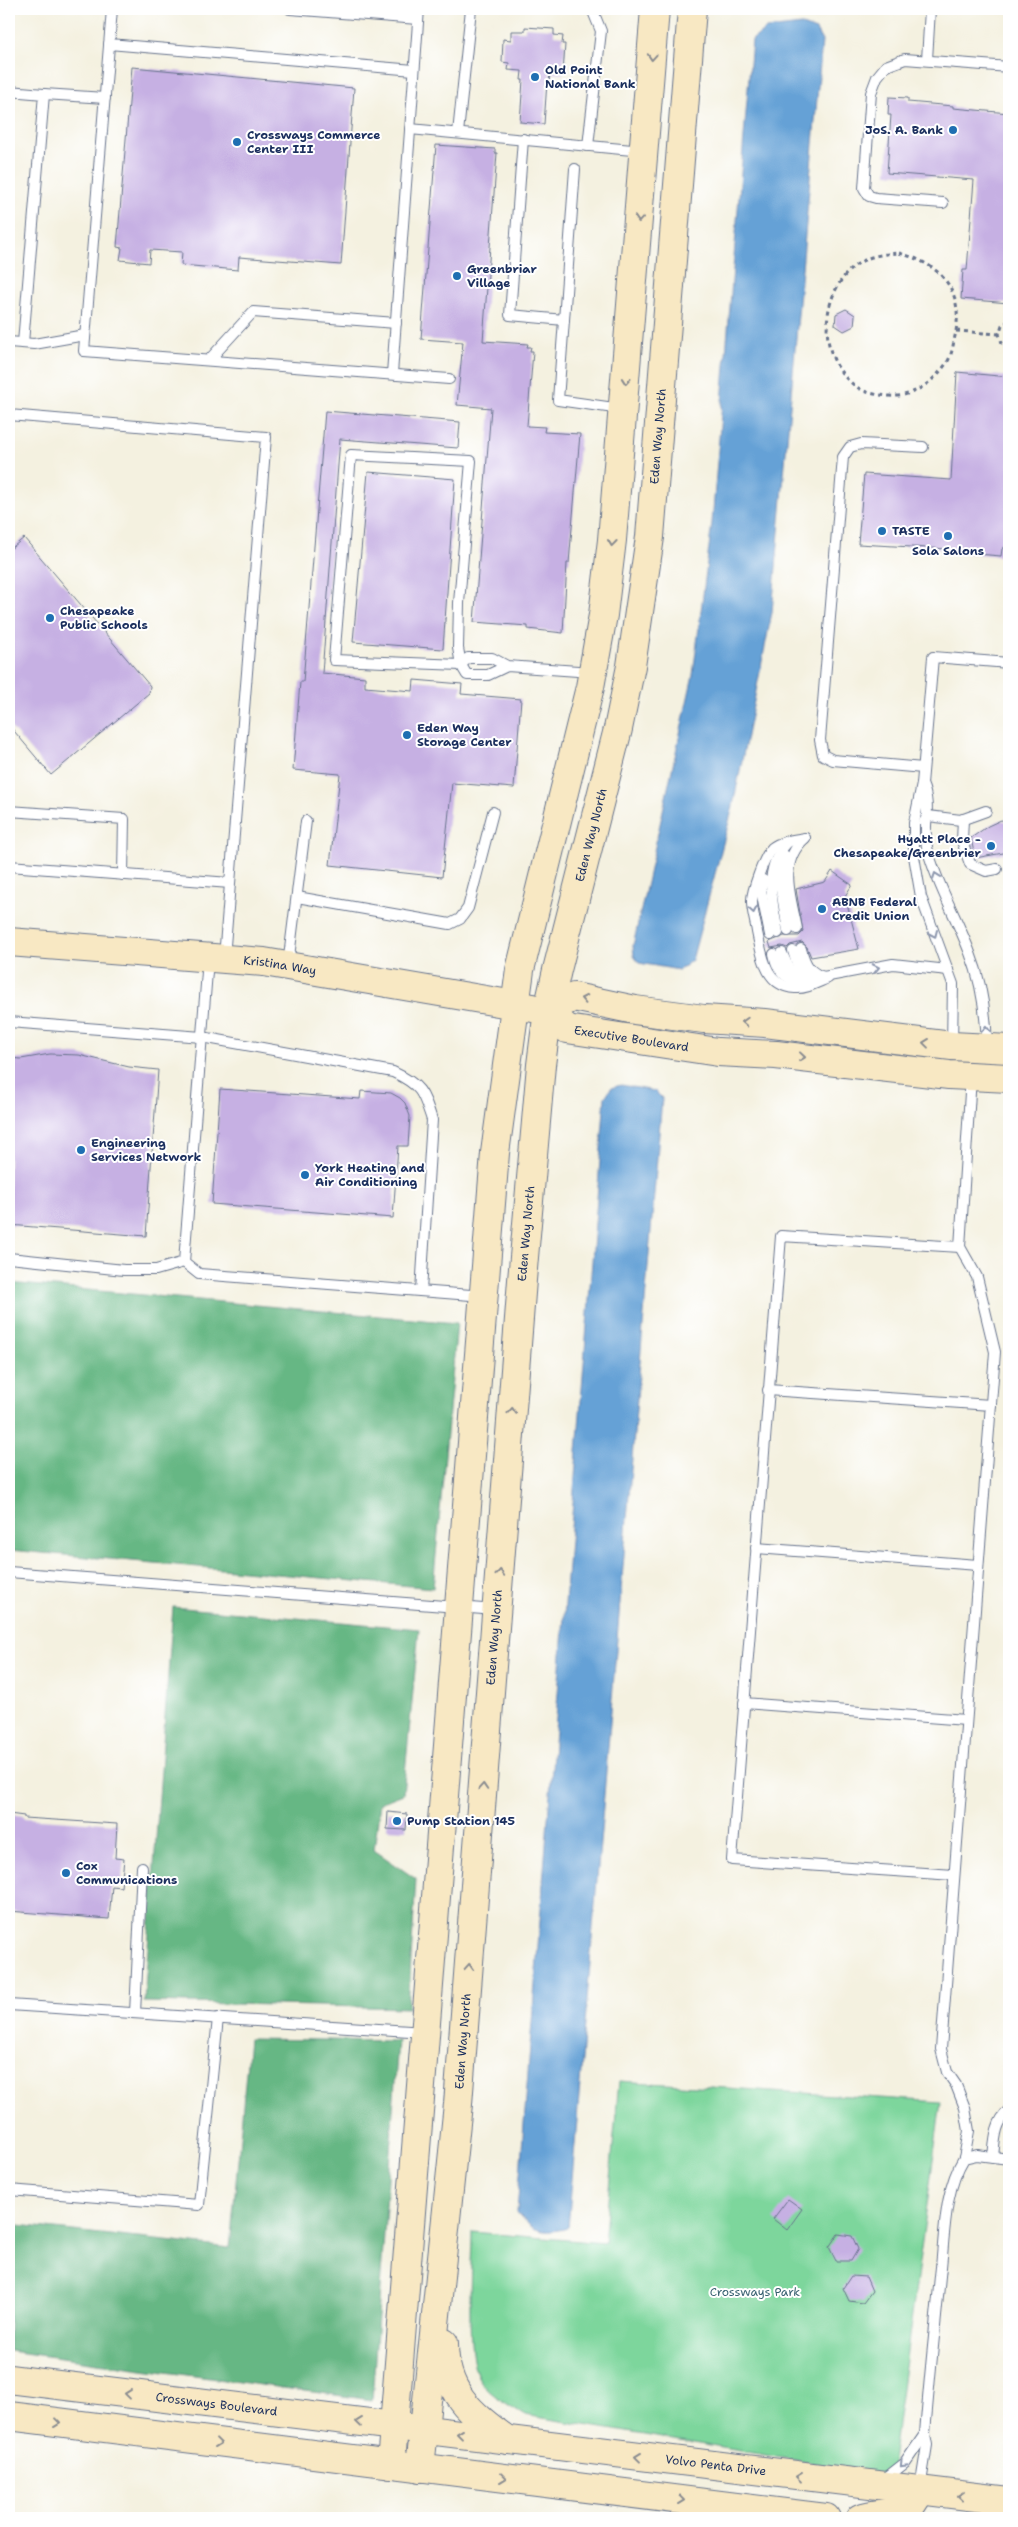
<svg xmlns="http://www.w3.org/2000/svg" width="1018" height="2527" viewBox="0 0 1018 2527" font-family="'Shantell Sans',sans-serif">
<style>
.green{fill:#7dd69c;stroke:#4c827d}
.forest{fill:#66b784;stroke:#407371}
.water{fill:#65a1d6;stroke:#40689a}
.building{fill:#c6b0e3}
.lines{fill:none;stroke-linecap:round;stroke-linejoin:round}
.lane-casing{stroke:#67738c;stroke-width:12}
.secondary-casing{stroke:#67738c;stroke-width:30}
.path{stroke:#67738c;stroke-width:3;stroke-dasharray:4 4;stroke-linecap:butt}
.lane{stroke:#fff;stroke-width:10}
.secondary{stroke:#f8e8c3;stroke-width:28}
.oneway{stroke:#8a8c90}
.oneway2{stroke:#8d97ae}
.poi-dot{fill:#1f6fb2;stroke:#fff;stroke-width:2}
.labels{text-anchor:middle;dominant-baseline:central;stroke-width:4;stroke-linejoin:round;paint-order:stroke}
.poi-label{font-size:12px;font-weight:bold;fill:#1b2f5e;stroke:#fff;text-anchor:start}
.street-label{font-size:12px;fill:#1b2f5e;stroke:#fff}
.park-label{font-size:12px;fill:#386171;stroke:#fff}
</style>
<rect width="100%" height="100%" fill="#fff"/>
<filter id="ink" filterUnits="userSpaceOnUse"><feTurbulence type="fractalNoise" baseFrequency=".02" numOctaves="2"/><feDisplacementMap in="SourceGraphic" scale="10" xChannelSelector="R" yChannelSelector="G"/><feConvolveMatrix kernelMatrix="1 2 1 2 8 2 1 2 1" color-interpolation-filters="sRGB"/></filter>
<filter id="wash" filterUnits="userSpaceOnUse"><feTurbulence type="fractalNoise" baseFrequency=".0096" numOctaves="4" result="noise"/><feDisplacementMap in="SourceGraphic" scale="20" xChannelSelector="R" yChannelSelector="G"/><feGaussianBlur stdDeviation="1.12" result="paint"/><feColorMatrix in="noise" values="0 0 0 0 0 0 0 0 0 0 0 0 0 0 0 0 0 1.4 0 .05"/><feComposite in="paint" operator="in"/></filter>
<g filter="url(#wash)">
<rect width="100%" height="100%" fill="#f4f1e0"/>
<path class="green" d="M 619,2081 L 941,2102 L 890,2476 L 525,2415 C 510,2405 490,2396 480,2380 C 464,2358 472,2263 472,2232 L 604,2243 Z"/>
<g class="forest">
<path d="M 9,1283 L 457,1323 L 433,1588 L 9,1550 Z"/>
<path d="M 173,1607 L 419,1629 L 403,1794 L 380,1803 L 374,1850 L 416,1879 L 408,2008 L 144,2002 Z"/>
<path d="M 249,2039 L 398,2041 L 372,2400 L 9,2351 L 9,2224 L 230,2248 Z"/>
</g>
<g class="water">
<path d="M 802,25 L 816,30 L 822,41 L 772,612 L 732,810 L 692,960 L 679,970 L 639,963 L 634,956 L 633,946 L 693,675 L 712,523 L 752,40 L 766,29 Z"/>
<path d="M 621,1085 L 655,1091 L 662,1098 L 568,2228 C 543,2234 533,2233 517,2212 L 605,1097 L 611,1088 Z"/>
</g>
<g id="blocks">
<g class="building">
<path d="M 525,27 L 554,29 L 554,35 L 563,36 L 562,44 L 565,44 L 563,74 L 550,73 L 549,83 L 547,82 L 544,124 L 520,122 L 523,80 L 521,80 L 522,71 L 508,70 L 509,63 L 502,62 L 503,39 L 511,40 L 511,31 L 525,31 Z"/>
<path d="M 132,67 L 354,88 L 341,265 L 239,257 L 238,270 L 181,265 L 182,252 L 150,250 L 149,263 L 120,260 L 122,248 L 117,247 Z"/>
<path d="M 889,97 L 908,98 L 908,102 L 953,106 L 953,108 L 1009,113 L 1009,303 L 961,299 L 963,270 L 967,270 L 974,180 L 887,173 L 891,115 L 888,115 Z"/>
<path d="M 436,145 L 495,149 L 495,153 L 497,153 L 483,341 L 528,344 L 527,347 L 531,347 L 530,351 L 533,351 L 527,426 L 545,427 L 544,432 L 580,434 L 569,563 L 567,563 L 563,633 L 528,629 L 528,626 L 474,622 L 491,408 L 457,405 L 463,342 L 421,339 Z"/>
<path d="M 846,309 L 855,315 L 854,326 L 844,331 L 835,325 L 836,314 Z"/>
<path d="M 957,372 L 1009,377 L 1009,544 L 1002,549 L 1001,556 L 965,553 L 966,550 L 858,544 L 864,474 L 951,480 Z"/>
<path d="M 325,411 L 460,422 L 458,448 L 340,439 L 322,673 L 365,677 L 365,687 L 413,691 L 414,680 L 462,684 L 461,694 L 521,699 L 514,788 L 452,783 L 442,877 L 330,865 L 340,774 L 293,770 L 300,682 L 303,682 Z"/>
<path d="M 368,472 L 455,479 L 443,649 L 353,642 Z"/>
<path d="M 24,538 L 150,686 L 149,693 L 51,775 L 9,725 L 9,550 Z"/>
<path d="M 1001,820 L 1009,822 L 1009,852 L 975,858 L 971,838 L 988,826 Z"/>
<path d="M 832,871 L 852,885 L 845,896 L 859,949 L 811,957 L 807,947 L 802,942 L 790,945 L 787,948 L 782,946 L 771,948 L 769,942 L 784,936 L 799,936 L 803,932 L 796,889 L 825,882 Z"/>
<path d="M 50,1054 L 79,1055 L 129,1067 L 158,1070 L 146,1236 L 9,1225 L 9,1058 L 21,1059 Z"/>
<path d="M 220,1089 L 360,1099 L 361,1091 L 391,1093 L 400,1098 L 405,1103 L 410,1116 L 408,1146 L 398,1146 L 393,1218 L 212,1204 Z"/>
<path d="M 388,1812 L 407,1814 L 406,1830 L 387,1829 Z"/>
<path d="M 9,1814 L 24,1816 L 24,1818 L 117,1824 L 115,1858 L 124,1859 L 121,1887 L 112,1886 L 109,1919 L 9,1911 Z"/>
<path d="M 788,2199 L 802,2209 L 787,2230 L 773,2219 Z"/>
<path d="M 838,2234 L 852,2236 L 858,2249 L 851,2261 L 836,2261 L 829,2247 Z"/>
<path d="M 851,2276 L 866,2277 L 872,2291 L 863,2303 L 849,2301 L 843,2288 Z"/>
</g>
</g>
</g>
<g filter="url(#ink)">
<use href="#blocks" fill-opacity="0" stroke="#67738c" stroke-width="1"/>
<g class="lines">
<defs>
<g id="lane">
<path d="M 112,9 L 84,351 L 449,379"/>
<path d="M 290,9 L 418,19"/>
<path d="M 109,44 L 414,70"/>
<path d="M 927,60 L 930,9"/>
<path d="M 9,91 L 44,94 L 23,343"/>
<path d="M 44,94 L 105,98"/>
<path d="M 410,129 L 643,151"/>
<path d="M 458,133 L 471,9"/>
<path d="M 523,139 L 510,315 L 564,320 L 575,169"/>
<path d="M 588,146 L 601,31 L 592,9"/>
<path d="M 943,203 L 876,198 L 869,196 L 864,188 L 871,93 L 877,77 L 886,66 L 905,59 L 1009,67"/>
<path d="M 564,320 L 558,400 L 621,409"/>
<path d="M 9,342 L 34,344 L 85,335"/>
<path d="M 209,360 L 253,312 L 396,323"/>
<path d="M 392,374 L 419,9"/>
<path d="M 9,415 L 266,437 L 224,958"/>
<path d="M 923,447 L 861,444 L 850,447 L 843,457 L 820,740 L 823,755 L 833,760 L 923,768"/>
<path d="M 351,455 L 471,461 L 459,603 L 458,648 L 461,665 L 334,660 Z"/>
<path d="M 507,666 L 492,658 L 468,658 L 461,665 L 467,675 L 488,675 L 507,666 L 592,672"/>
<path d="M 922,784 C 933,809 921,828 928,851 C 938,887 957,918 970,953 C 982,983 986,1013 987,1046"/>
<path d="M 9,811 L 124,819 L 123,875"/>
<path d="M 963,819 L 962,841 L 970,864 L 986,871 L 997,869"/>
<path d="M 924,822 L 928,816 L 961,820 L 986,811"/>
<path d="M 805,838 C 794,840 781,841 772,848 C 765,855 751,892 752,902 C 752,912 756,923 757,932 C 762,955 765,986 795,988 C 806,989 818,982 828,978"/>
<path d="M 784,855 L 779,877 L 788,931"/>
<path d="M 9,866 L 230,883"/>
<path d="M 763,880 L 761,891 L 770,935"/>
<path d="M 297,897 L 450,924 L 460,919 L 468,908 L 493,812"/>
<path d="M 797,929 C 791,897 777,863 805,838"/>
<path d="M 778,933 C 772,900 762,867 789,841"/>
<path d="M 801,949 C 805,965 810,974 827,978"/>
<path d="M 793,951 L 799,970 L 811,977"/>
<path d="M 782,953 L 789,969 L 801,979"/>
<path d="M 774,954 C 777,971 785,979 802,981 L 893,964 L 948,970"/>
<path d="M 208,959 L 184,1262 L 199,1274 L 484,1296"/>
<path d="M 288,965 L 306,821"/>
<path d="M 9,1022 L 202,1037 L 393,1072 C 421,1085 423,1092 432,1120 L 421,1291"/>
<path d="M 952,1046 L 953,984 L 921,897 L 914,856 L 914,823 L 922,784 L 933,657 L 1009,663"/>
<path d="M 9,1258 L 124,1270 L 156,1270 L 184,1262"/>
<path d="M 768,1390 L 991,1405"/>
<path d="M 756,1548 L 978,1565"/>
<path d="M 9,1572 L 496,1610"/>
<path d="M 744,1703 L 966,1720"/>
<path d="M 954,1875 L 732,1860 L 781,1236 L 960,1247"/>
<path d="M 9,2005 L 425,2032"/>
<path d="M 135,2013 L 142,1867"/>
<path d="M 993,2157 C 995,2138 995,2123 1009,2110"/>
<path d="M 964,2158 L 969,2131 L 965,2108 L 956,2085 L 947,2072 L 941,2049 L 995,1352 L 977,1277 L 960,1247 L 971,1077"/>
<path d="M 9,2190 L 199,2205 L 218,2018"/>
<path d="M 882,2481 L 905,2463 L 925,2434"/>
<path d="M 920,2489 L 927,2445 L 925,2434 C 929,2381 935,2329 940,2276 C 945,2237 943,2192 964,2158 L 977,2155 L 1009,2159"/>
</g>
<g id="secondary">
<path id="s1" d="M 9,942 L 264,962 L 533,1008"/>
<path id="s2" d="M 548,1010 L 567,1029 L 718,1052 L 776,1055 L 949,1075 L 1009,1078"/>
<path d="M 548,1010 L 574,997 L 635,1010 L 704,1019 L 765,1023 L 952,1046 L 1009,1049"/>
<path d="M 444,2343 C 444,2392 470,2413 507,2440"/>
<path id="s3" d="M 9,2379 L 1009,2501"/>
<path d="M 9,2416 L 826,2518"/>
<path d="M 391,2464 L 495,1153 L 520,970 L 590,687 L 603,615 L 612,540 L 655,9"/>
<path id="s4" d="M 420,2468 L 458,2104 L 522,1280 L 541,1065 L 548,1010 L 557,970 L 618,729 L 631,666 L 650,537 L 692,9"/>
<path d="M 860,2518 C 876,2512 893,2515 909,2509 L 920,2492"/>
</g>
</defs>
<use href="#lane" class="lane-casing"/>
<use href="#secondary" class="secondary-casing"/>
<g class="path">
<path d="M 899,253 C 941,264 965,291 955,336 C 953,345 952,356 946,364 C 933,382 913,398 889,396 C 877,395 864,393 854,385 C 815,356 820,288 859,263 C 871,255 885,254 899,253 Z"/>
<path d="M 1009,321 L 1002,325 L 999,334 L 1002,343 L 1009,348"/>
<path d="M 956,331 L 999,334"/>
</g>
<use href="#lane" class="lane"/>
<use href="#secondary" class="secondary"/>
</g>
<defs><path id="oneway-chevron" d="M-2-3.5L2.5 0L-2 3.5" fill="none" stroke-width="1.6" stroke-linecap="round" stroke-linejoin="round" transform="scale(1.25)"/></defs>
<g class="oneway">
<use href="#oneway-chevron" transform="translate(652 57) rotate(94)"/>
<use href="#oneway-chevron" transform="translate(639 219) rotate(94)"/>
<use href="#oneway-chevron" transform="translate(626 381) rotate(95)"/>
<use href="#oneway-chevron" transform="translate(612 543) rotate(96)"/>
<use href="#oneway-chevron" transform="translate(584 999) rotate(-168)"/>
<use href="#oneway-chevron" transform="translate(745 1022) rotate(-177)"/>
<use href="#oneway-chevron" transform="translate(926 1043) rotate(-173)"/>
<use href="#oneway-chevron" transform="translate(802 1057) rotate(6)"/>
<use href="#oneway-chevron" transform="translate(512 1411) rotate(-86)"/>
<use href="#oneway-chevron" transform="translate(500 1573) rotate(-86)"/>
<use href="#oneway-chevron" transform="translate(483 1787) rotate(-86)"/>
<use href="#oneway-chevron" transform="translate(469 1967) rotate(-86)"/>
<use href="#oneway-chevron" transform="translate(128 2394) rotate(-173)"/>
<use href="#oneway-chevron" transform="translate(359 2422) rotate(-173)"/>
<use href="#oneway-chevron" transform="translate(57 2423) rotate(7)"/>
<use href="#oneway-chevron" transform="translate(460 2434) rotate(-173)"/>
<use href="#oneway-chevron" transform="translate(218 2443) rotate(7)"/>
<use href="#oneway-chevron" transform="translate(638 2457) rotate(-173)"/>
<use href="#oneway-chevron" transform="translate(799 2477) rotate(-173)"/>
<use href="#oneway-chevron" transform="translate(503 2478) rotate(7)"/>
<use href="#oneway-chevron" transform="translate(961 2496) rotate(-174)"/>
<use href="#oneway-chevron" transform="translate(682 2500) rotate(7)"/>
</g>
<g class="oneway2">
<use href="#oneway-chevron" transform="translate(936 876) rotate(-110)"/>
<use href="#oneway-chevron" transform="translate(753 910) rotate(80)"/>
<use href="#oneway-chevron" transform="translate(934 934) rotate(66)"/>
<use href="#oneway-chevron" transform="translate(876 968) rotate(-12)"/>
<use href="#oneway-chevron" transform="translate(986 1029) rotate(-92)"/>
<use href="#oneway-chevron" transform="translate(903 2464) rotate(134)"/>
</g>
</g>
<g class="poi-dot">
<circle cx="535" cy="77" r="5"/>
<circle cx="953" cy="130" r="5"/>
<circle cx="237" cy="142" r="5"/>
<circle cx="457" cy="276" r="5"/>
<circle cx="882" cy="531" r="5"/>
<circle cx="948" cy="536" r="5"/>
<circle cx="50" cy="618" r="5"/>
<circle cx="407" cy="735" r="5"/>
<circle cx="991" cy="846" r="5"/>
<circle cx="822" cy="909" r="5"/>
<circle cx="81" cy="1150" r="5"/>
<circle cx="305" cy="1175" r="5"/>
<circle cx="397" cy="1821" r="5"/>
<circle cx="66" cy="1873" r="5"/>
</g>
<g class="labels">
<g class="poi-label">
<text x="545" y="70">Old Point<tspan x="545" dy="14">National Bank</tspan></text>
<text x="943" y="130" text-anchor="end">JoS. A. Bank</text>
<text x="247" y="135">Crossways Commerce<tspan x="247" dy="14">Center III</tspan></text>
<text x="467" y="269">Greenbriar<tspan x="467" dy="14">Village</tspan></text>
<text x="892" y="531">TASTE</text>
<text x="948" y="551" text-anchor="middle">Sola Salons</text>
<text x="60" y="611">Chesapeake<tspan x="60" dy="14">Public Schools</tspan></text>
<text x="417" y="728">Eden Way<tspan x="417" dy="14">Storage Center</tspan></text>
<text x="981" y="839" text-anchor="end">Hyatt Place -<tspan x="981" dy="14">Chesapeake/Greenbrier</tspan></text>
<text x="832" y="902">ABNB Federal<tspan x="832" dy="14">Credit Union</tspan></text>
<text x="91" y="1143">Engineering<tspan x="91" dy="14">Services Network</tspan></text>
<text x="315" y="1168">York Heating and<tspan x="315" dy="14">Air Conditioning</tspan></text>
<text x="407" y="1821">Pump Station 145</text>
<text x="76" y="1866">Cox<tspan x="76" dy="14">Communications</tspan></text>
</g>
<g class="street-label">
<text stroke="none"><textPath href="#s4" startOffset="2049">Eden Way North</textPath></text>
<text stroke="none"><textPath href="#s4" startOffset="1644">Eden Way North</textPath></text>
<text stroke="none"><textPath href="#s1" startOffset="272">Kristina Way</textPath></text>
<text stroke="none"><textPath href="#s2" startOffset="92">Executive Boulevard</textPath></text>
<text stroke="none"><textPath href="#s4" startOffset="1239">Eden Way North</textPath></text>
<text stroke="none"><textPath href="#s4" startOffset="834">Eden Way North</textPath></text>
<text stroke="none"><textPath href="#s4" startOffset="429">Eden Way North</textPath></text>
<text stroke="none"><textPath href="#s3" startOffset="209">Crossways Boulevard</textPath></text>
<text stroke="none"><textPath href="#s3" startOffset="712">Volvo Penta Drive</textPath></text>
</g>
<g class="park-label">
<text x="755" y="2292">Crossways Park</text>
</g>
</g>
<rect width="1018" height="2527" fill="none" stroke="#fff" stroke-width="30"/>
</svg>
